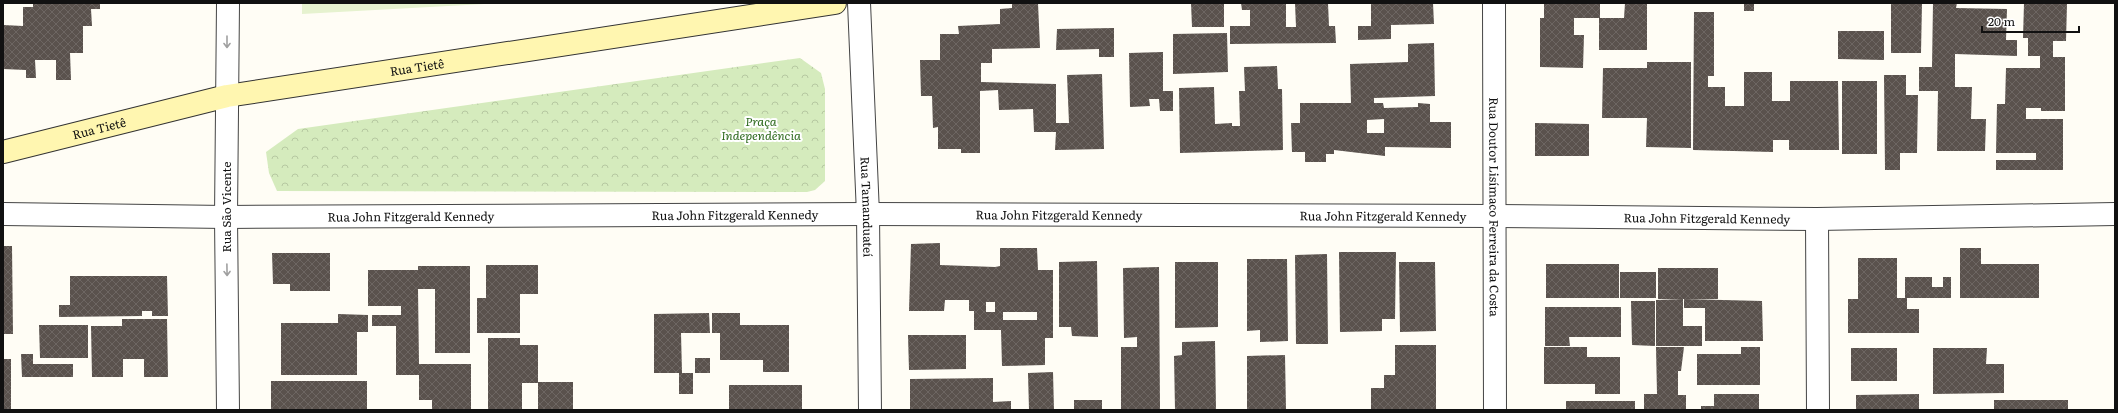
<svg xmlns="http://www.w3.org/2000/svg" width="2118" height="413" viewBox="0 0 2118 413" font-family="Literata,serif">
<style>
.park{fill:url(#park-crowns)}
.pitch{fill:#e6f2cf}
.building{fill:url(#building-cross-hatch);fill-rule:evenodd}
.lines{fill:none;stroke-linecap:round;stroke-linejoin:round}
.street-casing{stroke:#444;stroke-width:24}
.secondary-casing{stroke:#333;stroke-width:24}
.street{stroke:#fff;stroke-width:22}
.secondary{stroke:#fff6b0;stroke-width:22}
.oneway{stroke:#a0a0a0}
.labels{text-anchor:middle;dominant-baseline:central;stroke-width:4;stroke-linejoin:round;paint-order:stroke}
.street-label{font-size:12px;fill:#111;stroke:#fff}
.park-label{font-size:12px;font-style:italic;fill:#2f6b1f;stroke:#fff}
</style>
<defs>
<pattern id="park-crowns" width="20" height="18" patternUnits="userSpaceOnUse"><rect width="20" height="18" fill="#d5ebbd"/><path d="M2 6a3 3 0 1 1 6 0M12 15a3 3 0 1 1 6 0" fill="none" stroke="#b6c8a1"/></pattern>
<pattern id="building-cross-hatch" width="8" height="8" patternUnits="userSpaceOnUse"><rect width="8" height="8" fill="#5a524d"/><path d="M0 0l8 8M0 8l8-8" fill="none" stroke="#6d6662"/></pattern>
</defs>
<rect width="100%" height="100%" fill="#fffdf5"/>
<path class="park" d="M 800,58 L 821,73 L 825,89 L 825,181 L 815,190 L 807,192 L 277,191 L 269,173 L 266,152 L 298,129 Z"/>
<path class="pitch" d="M 302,3 L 503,3 L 302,14 Z"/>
<g class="building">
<path d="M 33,3 L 100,3 L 100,9 L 91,9 L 92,26 L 83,26 L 83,53 L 70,53 L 71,80 L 56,80 L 56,60 L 35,60 L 36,78 L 26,78 L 26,70 L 3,69 L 3,25 L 23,26 L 23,7 L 33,7 Z"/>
<path d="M 1012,3 L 1038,3 L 1040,48 L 992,49 L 992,63 L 981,63 L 981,82 L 1056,84 L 1056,123 L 1069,123 L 1067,75 L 1102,74 L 1104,149 L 1055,150 L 1056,132 L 1034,132 L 1033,109 L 999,110 L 998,90 L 980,91 L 980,153 L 961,153 L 961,149 L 938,149 L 938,127 L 933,128 L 932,96 L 921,96 L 920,60 L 940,60 L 940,34 L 959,34 L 958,26 L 1000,24 L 1000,9 L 1012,8 Z"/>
<path d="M 1191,3 L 1224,3 L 1224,27 L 1192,27 Z"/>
<path d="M 1241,3 L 1286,3 L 1286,27 L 1296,27 L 1295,3 L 1328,3 L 1329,26 L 1335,26 L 1336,43 L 1230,44 L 1230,26 L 1250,26 L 1250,10 L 1242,10 Z"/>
<path d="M 1371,3 L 1433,3 L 1434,24 L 1391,25 L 1391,39 L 1358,40 L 1358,26 L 1371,26 Z"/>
<path d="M 1544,3 L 1600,4 L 1600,18 L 1624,18 L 1625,3 L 1647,3 L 1647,50 L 1599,50 L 1599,18 L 1574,18 L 1574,35 L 1584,35 L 1583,68 L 1540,67 L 1540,18 L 1544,18 Z"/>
<rect x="1744" y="3" width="10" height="8"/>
<path d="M 1891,3 L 1922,3 L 1921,53 L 1891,53 Z"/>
<path d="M 1933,3 L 1957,3 L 1956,8 L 2007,9 L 2006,40 L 2017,40 L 2017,56 L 1955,54 L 1955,87 L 1972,87 L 1971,119 L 1986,119 L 1985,151 L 1937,151 L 1938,91 L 1919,91 L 1919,67 L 1932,67 Z"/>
<path d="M 2024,3 L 2067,4 L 2066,41 L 2053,41 L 2053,57 L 2065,57 L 2065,111 L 2041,111 L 2041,108 L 2026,108 L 2026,119 L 2063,119 L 2063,170 L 1996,170 L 1996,160 L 2036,160 L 2036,153 L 1996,153 L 1997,104 L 2005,104 L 2006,68 L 2040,68 L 2040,56 L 2028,56 L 2028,38 L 2023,38 Z"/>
<path d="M 1694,12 L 1714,12 L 1714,76 L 1708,76 L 1708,87 L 1725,87 L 1725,106 L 1744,106 L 1744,72 L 1772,72 L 1772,101 L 1790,101 L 1790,81 L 1838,81 L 1839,150 L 1789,150 L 1789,140 L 1773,140 L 1773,152 L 1693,150 Z"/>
<path d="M 1114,28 L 1114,57 L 1099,57 L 1099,49 L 1056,50 L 1057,29 Z"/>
<path d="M 1838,31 L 1884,31 L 1884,60 L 1838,59 Z"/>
<path d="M 1227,33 L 1228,72 L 1173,74 L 1173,34 Z"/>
<path d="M 1434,43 L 1435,96 L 1374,98 L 1374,103 L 1383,103 L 1384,108 L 1418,107 L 1418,103 L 1430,104 L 1430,122 L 1451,122 L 1451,148 L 1385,147 L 1385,156 L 1334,150 L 1334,154 L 1326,154 L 1326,162 L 1305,162 L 1305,152 L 1292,152 L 1291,123 L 1300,123 L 1300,103 L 1351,103 L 1350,64 L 1408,62 L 1408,44 ZM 1384,119 L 1384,133 L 1367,133 L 1367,120 Z"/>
<path d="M 1163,52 L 1163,91 L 1173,91 L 1173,111 L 1160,111 L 1159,99 L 1149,99 L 1150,106 L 1130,107 L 1129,53 Z"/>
<path d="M 1647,62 L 1691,62 L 1691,148 L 1646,147 L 1647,118 L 1602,118 L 1603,68 L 1647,68 Z"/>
<path d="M 1277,66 L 1278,89 L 1282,89 L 1283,150 L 1180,153 L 1179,88 L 1214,87 L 1215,124 L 1232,123 L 1232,126 L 1240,126 L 1239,91 L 1245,91 L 1244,67 Z"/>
<path d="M 1884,75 L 1906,75 L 1906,95 L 1918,95 L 1917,153 L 1900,153 L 1900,170 L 1885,170 Z"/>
<rect x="1842" y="81" width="35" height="73"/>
<path d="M 1535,123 L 1589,124 L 1589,156 L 1535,156 Z"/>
<path d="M 940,243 L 940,265 L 995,267 L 1000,266 L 1000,248 L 1037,248 L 1038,270 L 1053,270 L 1053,338 L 1045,338 L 1045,365 L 1002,366 L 1001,330 L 974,330 L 974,311 L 969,311 L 969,300 L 945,300 L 944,311 L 909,311 L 911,244 ZM 986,302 L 995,302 L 995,312 L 986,312 ZM 1003,312 L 1037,312 L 1037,320 L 1003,320 Z"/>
<path d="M 3,246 L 12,246 L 13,334 L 3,334 Z"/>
<path d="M 1960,248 L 1981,248 L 1981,264 L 2039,264 L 2039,298 L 1960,298 Z"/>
<path d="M 1339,252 L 1396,252 L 1395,319 L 1382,319 L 1382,331 L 1340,332 Z"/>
<path d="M 272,253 L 330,253 L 330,291 L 290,291 L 290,284 L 273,284 Z"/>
<path d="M 1327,254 L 1328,344 L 1296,344 L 1295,255 Z"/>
<path d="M 1858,258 L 1897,258 L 1897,298 L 1905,298 L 1905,277 L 1932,277 L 1932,287 L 1943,287 L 1943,277 L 1951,277 L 1951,298 L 1907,298 L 1907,309 L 1919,309 L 1919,333 L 1848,333 L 1848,299 L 1858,299 Z"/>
<path d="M 1247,259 L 1287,259 L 1288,341 L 1260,342 L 1260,330 L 1247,331 Z"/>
<path d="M 1097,261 L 1098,337 L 1072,336 L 1071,327 L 1059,327 L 1059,262 Z"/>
<path d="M 1175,262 L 1218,262 L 1218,327 L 1175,328 Z"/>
<path d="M 1399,262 L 1435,262 L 1436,331 L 1400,332 Z"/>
<rect x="1546" y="264" width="73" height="34"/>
<path d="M 486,265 L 538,265 L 538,294 L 520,294 L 520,333 L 477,333 L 477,298 L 486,298 Z"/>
<path d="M 418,266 L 470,266 L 470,353 L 435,353 L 435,289 L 418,289 L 419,364 L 471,364 L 471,410 L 432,410 L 432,400 L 419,400 L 419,375 L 396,375 L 396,326 L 372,326 L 372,315 L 401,315 L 401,306 L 368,306 L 368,270 L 418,270 Z"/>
<path d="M 1159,267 L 1160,410 L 1121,410 L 1121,347 L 1137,347 L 1137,337 L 1124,338 L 1123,268 Z"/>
<rect x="1658" y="268" width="60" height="31"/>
<rect x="1620" y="272" width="36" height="26"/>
<path d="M 70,276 L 167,276 L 168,316 L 152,316 L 152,311 L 142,311 L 142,316 L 59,317 L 59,305 L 70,305 Z"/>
<path d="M 1683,299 L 1683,326 L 1702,326 L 1702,346 L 1656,346 L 1656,300 Z"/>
<path d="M 1684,299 L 1762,301 L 1763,341 L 1705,341 L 1705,308 L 1684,308 Z"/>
<path d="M 1631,301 L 1655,301 L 1655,346 L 1632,345 Z"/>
<path d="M 1545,307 L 1621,307 L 1621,337 L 1569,337 L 1570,346 L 1545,346 Z"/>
<path d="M 709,313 L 710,333 L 681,333 L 682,373 L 693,373 L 693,394 L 679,394 L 679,373 L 654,373 L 654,314 Z"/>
<path d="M 712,313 L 740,313 L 740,325 L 789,325 L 789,372 L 763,372 L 763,360 L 720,360 L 720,333 L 712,333 Z"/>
<path d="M 338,314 L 368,315 L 368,332 L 357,332 L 357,375 L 281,375 L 281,323 L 338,323 Z"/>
<path d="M 122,319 L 167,319 L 168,377 L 144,377 L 144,359 L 123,359 L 123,377 L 92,377 L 91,326 L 122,326 Z"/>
<path d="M 39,325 L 88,325 L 88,358 L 40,358 Z"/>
<path d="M 908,335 L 966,335 L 966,369 L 909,370 Z"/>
<path d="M 488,338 L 520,338 L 520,345 L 538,345 L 538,382 L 573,382 L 573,410 L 538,410 L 538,383 L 522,383 L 522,410 L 488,410 Z"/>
<path d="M 1215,341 L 1216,410 L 1175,410 L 1174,356 L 1182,355 L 1182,342 Z"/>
<path d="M 1395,345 L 1436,345 L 1436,410 L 1371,410 L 1371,388 L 1384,388 L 1384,375 L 1395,375 Z"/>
<path d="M 1544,347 L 1587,347 L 1587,357 L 1620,357 L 1620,394 L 1595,394 L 1595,384 L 1544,384 Z"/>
<path d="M 1656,347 L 1684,347 L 1681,371 L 1678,371 L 1678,395 L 1686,395 L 1686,410 L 1644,410 L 1644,394 L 1657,394 Z"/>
<path d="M 1741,347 L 1760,347 L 1760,385 L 1697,385 L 1697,354 L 1741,354 Z"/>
<rect x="1851" y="348" width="46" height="33"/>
<path d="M 1933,348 L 1987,348 L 1986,364 L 2004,364 L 2004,393 L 1933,394 Z"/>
<path d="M 21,354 L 33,354 L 33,364 L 73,364 L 73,377 L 22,377 Z"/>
<path d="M 1285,355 L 1286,410 L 1247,410 L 1247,356 Z"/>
<rect x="695" y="358" width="15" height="15"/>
<rect x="3" y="359" width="8" height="51"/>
<path d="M 1053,372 L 1054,410 L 1029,410 L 1028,373 Z"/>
<path d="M 993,378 L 993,402 L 1011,401 L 1011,410 L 910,410 L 910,379 Z"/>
<rect x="271" y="381" width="96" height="29"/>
<rect x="729" y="385" width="73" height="25"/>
<path d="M 1714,394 L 1759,394 L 1759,410 L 1701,410 L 1701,406 L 1714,406 Z"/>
<path d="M 1919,394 L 1919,410 L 1856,410 L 1856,395 Z"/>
<rect x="1074" y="400" width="28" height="10"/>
<rect x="1994" y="400" width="74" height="10"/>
<rect x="1566" y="401" width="69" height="9"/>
</g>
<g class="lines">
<defs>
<g id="street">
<path d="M 228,3 L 226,217 L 228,410"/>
<path id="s1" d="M 859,3 L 868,214 L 870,410"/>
<path id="s2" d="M 1494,3 L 1495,410"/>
<path id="s3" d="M 3,214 L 226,217 L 868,214 L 1496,216 L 1817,219 L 2115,214"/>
<path d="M 1817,219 L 1818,410"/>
</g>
<g id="secondary">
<path id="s4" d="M 3,152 L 227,96 L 835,3"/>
</g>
</defs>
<use href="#street" class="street-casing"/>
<use href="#secondary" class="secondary-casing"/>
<use href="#street" class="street"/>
<use href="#secondary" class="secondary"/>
</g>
<defs><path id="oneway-shaft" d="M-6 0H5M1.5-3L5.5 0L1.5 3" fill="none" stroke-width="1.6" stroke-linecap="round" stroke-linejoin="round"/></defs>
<g class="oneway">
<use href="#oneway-shaft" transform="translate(227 42) rotate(90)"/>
<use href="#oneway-shaft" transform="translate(227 270) rotate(89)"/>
</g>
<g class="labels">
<g class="street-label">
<text stroke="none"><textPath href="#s4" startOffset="423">Rua Tietê</textPath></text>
<text stroke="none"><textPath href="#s4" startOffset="99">Rua Tietê</textPath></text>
<text stroke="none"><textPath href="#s1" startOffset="204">Rua Tamanduateí</textPath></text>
<text stroke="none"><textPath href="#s2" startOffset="204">Rua Doutor Lisímaco Ferreira da Costa</textPath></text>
<text transform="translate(226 207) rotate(-90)">Rua São Vicente</text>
<text stroke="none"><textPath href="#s3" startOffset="732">Rua John Fitzgerald Kennedy</textPath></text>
<text stroke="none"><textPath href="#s3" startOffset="1056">Rua John Fitzgerald Kennedy</textPath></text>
<text stroke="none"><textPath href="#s3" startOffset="1380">Rua John Fitzgerald Kennedy</textPath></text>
<text stroke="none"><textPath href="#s3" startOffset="408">Rua John Fitzgerald Kennedy</textPath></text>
<text stroke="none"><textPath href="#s3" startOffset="1704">Rua John Fitzgerald Kennedy</textPath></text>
</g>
<g class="park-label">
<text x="761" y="121">Praça<tspan x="761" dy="14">Independência</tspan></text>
</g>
</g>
<rect width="2118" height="413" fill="none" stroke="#111111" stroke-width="8"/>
<path d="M1982 26v6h97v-6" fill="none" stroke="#111111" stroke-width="2"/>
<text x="1988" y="26" font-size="12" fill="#111111" stroke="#ffffff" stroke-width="3" paint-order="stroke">20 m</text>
</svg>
